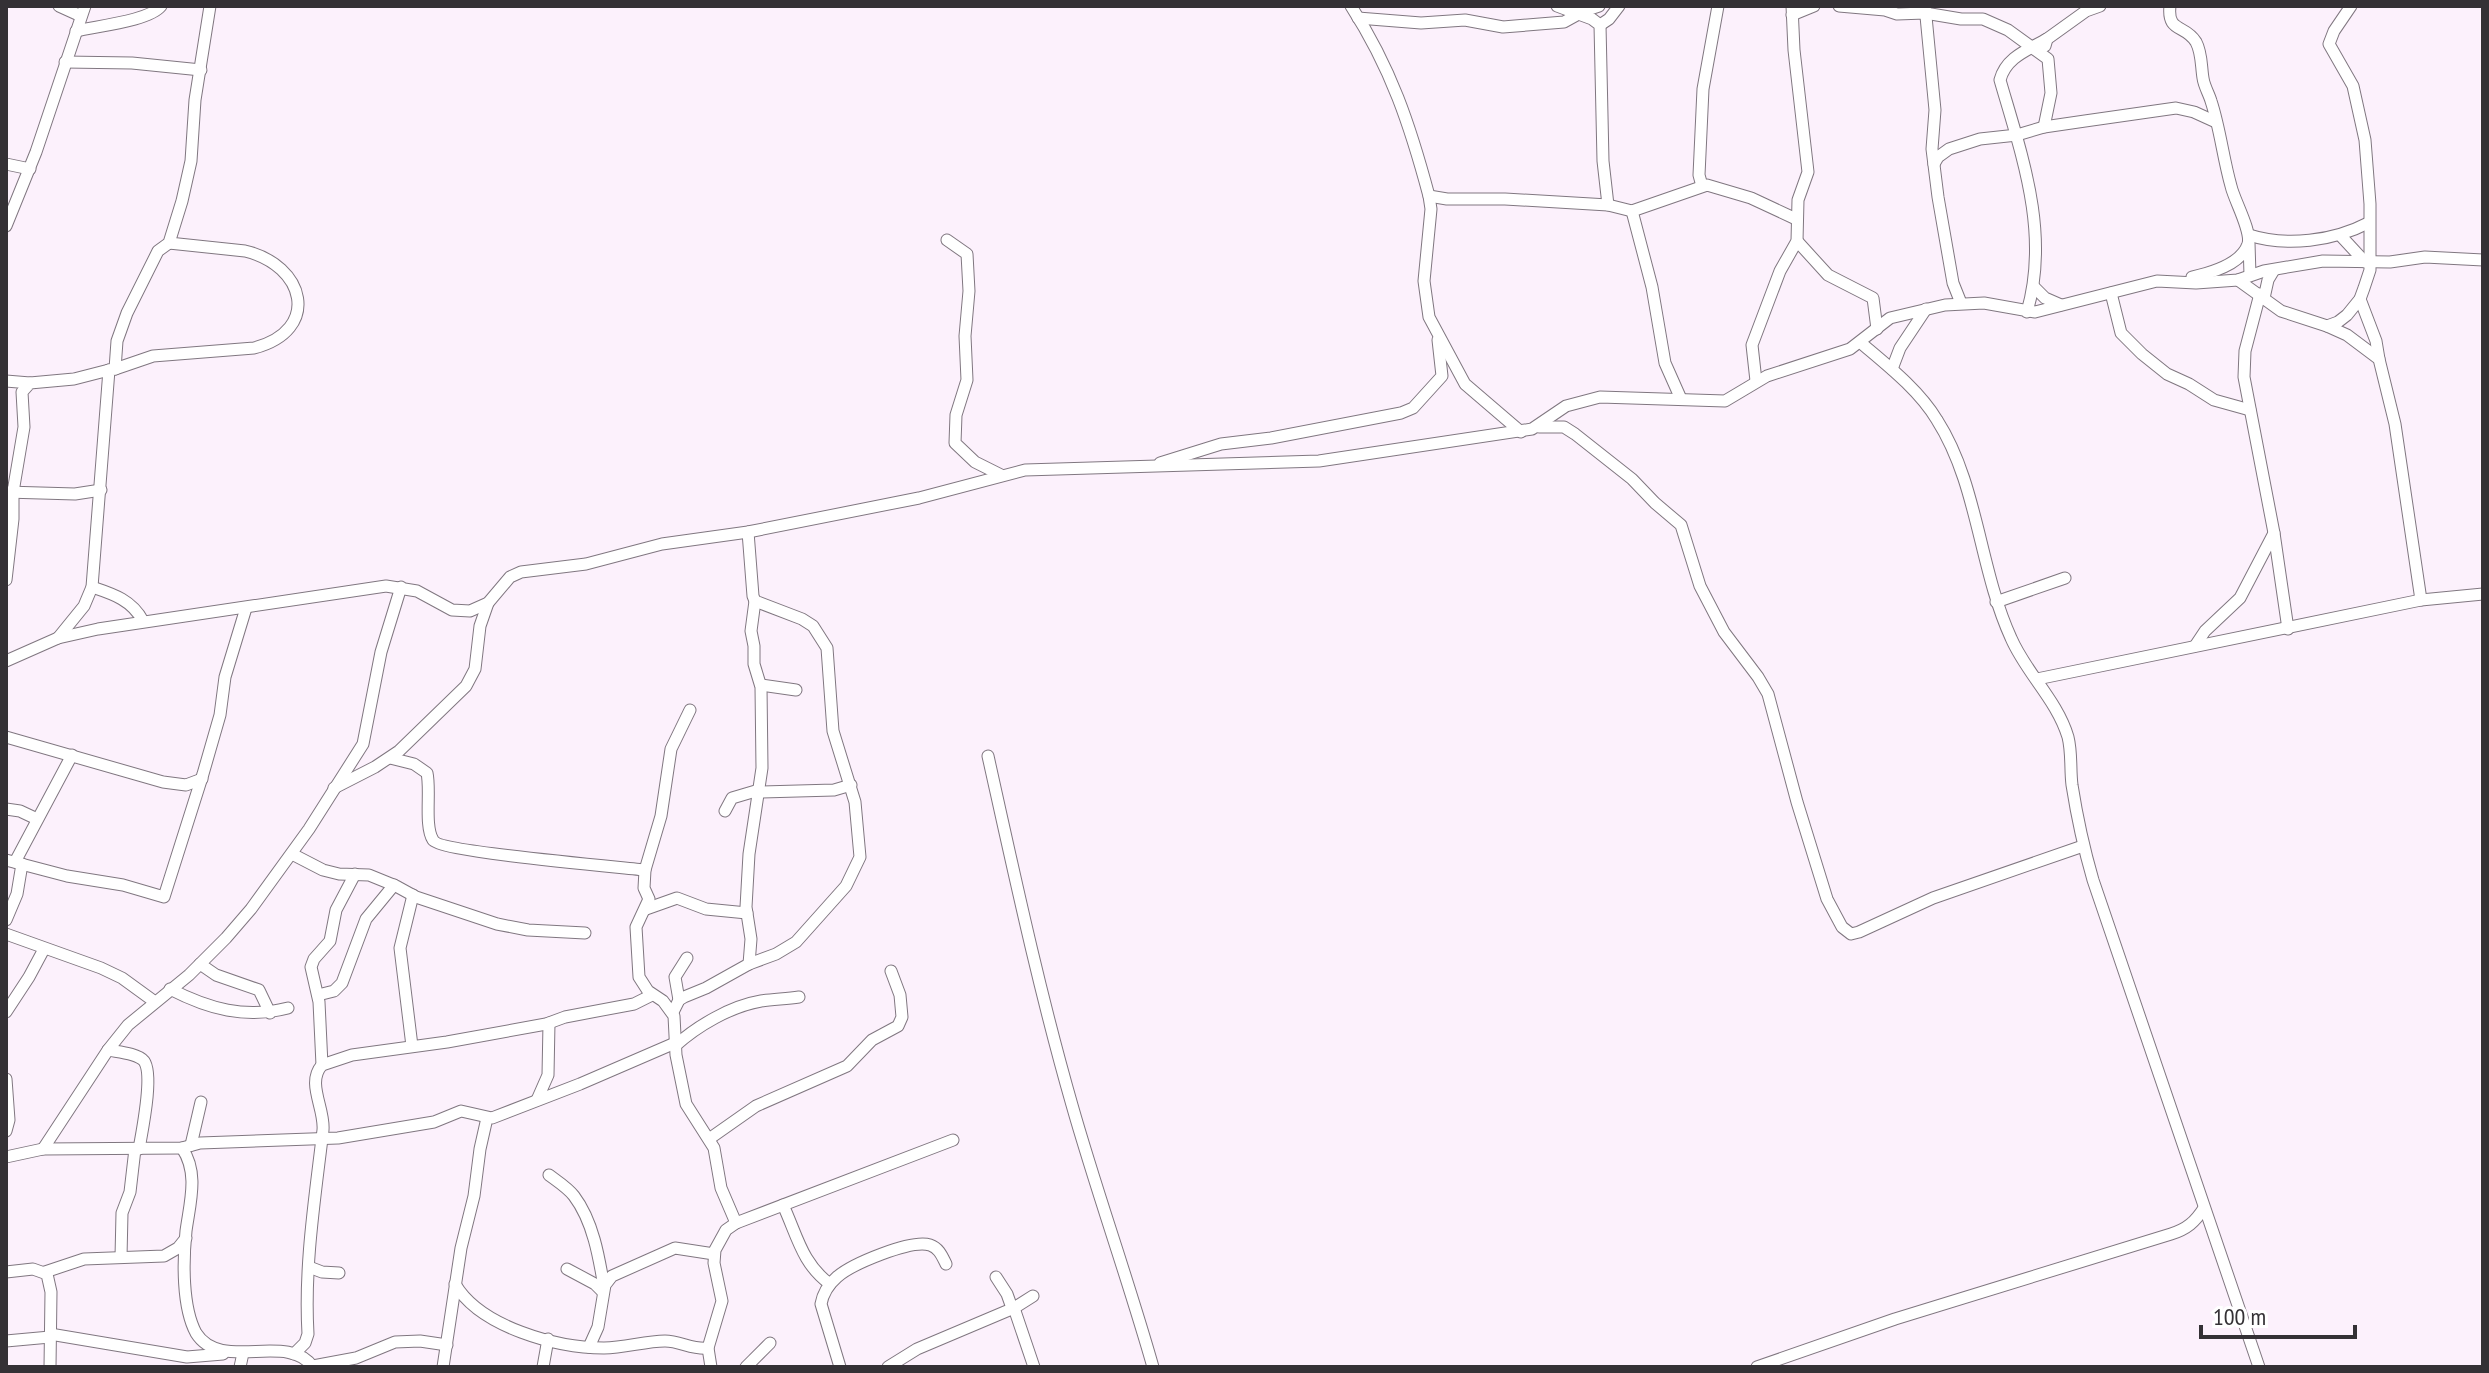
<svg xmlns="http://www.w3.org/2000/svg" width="2489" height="1373" viewBox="0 0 2489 1373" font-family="'PT Sans Narrow',sans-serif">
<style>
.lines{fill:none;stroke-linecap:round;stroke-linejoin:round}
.street-casing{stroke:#807780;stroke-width:13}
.street{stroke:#fff;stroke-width:11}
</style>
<rect width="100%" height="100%" fill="#fcf1fc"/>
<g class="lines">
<defs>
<g id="street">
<path d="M 59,6 L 81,16"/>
<path d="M 1351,6 C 1391,68 1410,125 1429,196 L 1431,209 L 1424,281 L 1429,317 L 1465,384 L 1521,432"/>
<path d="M 1557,6 L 1592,19 L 1600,25 L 1603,161 L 1608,205"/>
<path d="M 1839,6 L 1885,10 L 1897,14 L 1925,13 L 1961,19 L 1983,19 L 2008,30 L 2048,59 L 2051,93 L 2044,127"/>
<path d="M 1925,6 L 1935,110 L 1932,149 L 1938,197 L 1953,283 L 1961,303"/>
<path d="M 2170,6 C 2167,33 2185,24 2196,42 C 2202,53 2201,66 2203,78 C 2204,86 2209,94 2211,101 C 2220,128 2223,158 2231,186 C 2234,200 2252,231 2248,244 C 2241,265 2210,273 2192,277"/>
<path d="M 1792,15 L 1814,6"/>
<path d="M 1358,18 L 1421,23 L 1465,20 L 1503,27 L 1564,22 L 1584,11 L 1599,6"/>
<path d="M 1600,25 L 1609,19 L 1619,6"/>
<path d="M 76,31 C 96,26 149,21 161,6"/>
<path d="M 2045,46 L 2047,39 L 2086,11 L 2100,6"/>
<path d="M 65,62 L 132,63 L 201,70"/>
<path d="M 6,164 L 30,169"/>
<path d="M 1934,164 L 1938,157 L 1949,149 L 1980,139 L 2017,135 L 2044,127 L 2085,121 L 2176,108 L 2194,112 L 2216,122"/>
<path d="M 1702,186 L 1699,175 L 1703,89 L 1718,6"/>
<path d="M 1429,196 L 1447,199 L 1505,199 L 1608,205 L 1632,211 L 1707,185 L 1751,198 L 1796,219"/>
<path d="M 1632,211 L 1652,287 L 1665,363 L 1681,399"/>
<path d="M 6,226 L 36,152 L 85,6"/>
<path d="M 2249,235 C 2286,247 2334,241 2368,223"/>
<path d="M 2340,235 L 2365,262"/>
<path d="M 947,240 L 967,254 L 969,291 L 965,336 L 967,380 L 956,415 L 955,443 L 975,462 L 1001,475"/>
<path d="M 1797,241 L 1828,275 L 1873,298 L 1877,329"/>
<path d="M 2249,243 L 2250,275"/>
<path d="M 2238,280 L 2281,311 L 2327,326 L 2338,322 L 2347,315 L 2360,299 L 2364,288 L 2370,270 L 2370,204 L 2365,140 L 2353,86 L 2329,44 L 2334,31 L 2351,6"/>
<path d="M 2034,287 L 2045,298 L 2061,305"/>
<path d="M 2111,293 L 2121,333 L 2142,354 L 2167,374 L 2189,384 L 2214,400 L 2250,410"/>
<path d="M 2260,294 L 2245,351 L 2244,377 L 2274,533 L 2288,629"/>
<path d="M 2264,298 L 2268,280 L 2274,270"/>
<path d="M 2360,299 L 2376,341 L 2379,359"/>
<path d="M 2027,312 C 2050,233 2022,156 2000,80 C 2006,57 2028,50 2047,39"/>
<path d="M 2327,326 L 2347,335 L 2379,359 L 2395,424 L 2421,600"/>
<path d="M 1861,343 C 1887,365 1919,390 1937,420 C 1978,484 1979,568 2011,638 C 2026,673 2057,700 2068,737 C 2072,753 2070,769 2072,785 C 2077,817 2084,849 2093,880 L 2259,1367"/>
<path d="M 115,369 L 153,356 L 254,348 C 322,330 305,265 245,251 L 169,243"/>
<path d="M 1892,369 L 1900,348 L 1926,309"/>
<path d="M 6,381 L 30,383"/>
<path d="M 1756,381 L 1752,345 L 1780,271 L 1797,241 L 1798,200 L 1808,172 L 1794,50 L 1792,6"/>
<path d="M 1539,427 L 1564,427 L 1575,434 L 1632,479 L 1655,503 L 1681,525 L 1700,586 L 1724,632 L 1758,677 L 1768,694 L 1797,802 L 1827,899 L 1842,927 L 1851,934 L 1859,932 L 1933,898 L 2083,846"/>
<path d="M 1160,463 L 1221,444 L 1271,438 L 1401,413 L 1413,408 L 1442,376 L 1438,340"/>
<path d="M 6,492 L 75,494 L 101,490"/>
<path d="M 6,580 L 13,519 L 13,492 L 24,427 L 22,392 L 30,383 L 74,379 L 109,370"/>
<path d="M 92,587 C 113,594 132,600 143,621"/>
<path d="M 1996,602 L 2065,578"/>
<path d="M 58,638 L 84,606 L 92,587 L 109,370 L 115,369 L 117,341 L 127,313 L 158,251 L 169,243 L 182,201 L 191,161 L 195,100 L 210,6"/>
<path d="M 2195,646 L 2205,631 L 2240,598 L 2274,533"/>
<path d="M 6,661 L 58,638 L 98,629 L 386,586 L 417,591 L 452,610 L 470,611 L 488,603 L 510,577 L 521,572 L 586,564 L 662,544 L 748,532 L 919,498 L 1025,470 L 1319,461 L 1532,429 L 1566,406 L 1600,397 L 1725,401 L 1767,376 L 1850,349 L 1890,318 L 1945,305 L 1984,303 L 2035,312 L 2157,281 L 2196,283 L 2238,280 L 2264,271 L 2323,261 L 2390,262 L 2425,257 L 2483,260"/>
<path d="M 2037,679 L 2421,600 L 2483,594"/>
<path d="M 761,685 L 796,690"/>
<path d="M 690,710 L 671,749 L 661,816 L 645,870 L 644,888 L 649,899 L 636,927 L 639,977 L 648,991 L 663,1001 L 674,1016 L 676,1055 L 686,1104 L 714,1148 L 721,1188 L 736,1223"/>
<path d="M 6,737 L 163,782 L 186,785 L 202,779"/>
<path d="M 988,756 C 1014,873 1039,990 1072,1105 C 1097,1193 1128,1279 1153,1367"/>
<path d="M 390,758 L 414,764 L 427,773 C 431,790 424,826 433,840 C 440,852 619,867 645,870"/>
<path d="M 334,788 L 375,767 L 399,751 L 466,686 L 475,669 L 480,626 L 488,603"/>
<path d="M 758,792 L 834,790 L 851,785"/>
<path d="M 6,809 L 20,811 L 37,819"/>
<path d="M 725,811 L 732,798 L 759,790"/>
<path d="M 292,854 L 323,870 L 339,874 L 369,875 L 396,886 L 416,897 L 497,924 L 528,930 L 585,933"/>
<path d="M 6,860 L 67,876 L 123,885 L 164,897 L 203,774 L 220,715 L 225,677 L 246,608"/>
<path d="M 15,862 L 72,755"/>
<path d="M 646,909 L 677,898 L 706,909 L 747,913"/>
<path d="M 6,920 L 17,894 L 22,864"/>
<path d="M 6,934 L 101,968 L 122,978 L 155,1002"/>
<path d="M 200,964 L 216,975 L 259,990 L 270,1013"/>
<path d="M 749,964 L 751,939 L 746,907 L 749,854 L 762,768 L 761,687 L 754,664 L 754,646 L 751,631 L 755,601"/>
<path d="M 170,989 C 209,1009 245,1019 288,1008"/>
<path d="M 318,995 L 334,991 L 342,983 L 366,919 L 394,885"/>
<path d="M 679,1000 L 675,977 L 687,958"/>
<path d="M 6,1012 L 29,977 L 44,949"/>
<path d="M 673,1012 L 679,1000 L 684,997 L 706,988 L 749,964 L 776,954 L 796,942 L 846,886 L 860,857 L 855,802 L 833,731 L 827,648 L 813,626 L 802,619 L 755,601 L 753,596 L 748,532"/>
<path d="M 412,1046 L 400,948 L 413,895"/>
<path d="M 675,1046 C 697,1026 731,1006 761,1001 C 773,999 786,999 799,997"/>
<path d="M 108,1050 C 118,1052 137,1053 144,1061 C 154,1075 142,1131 139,1149"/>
<path d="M 322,1065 L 319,1002 L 311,967 L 314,959 L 330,941 L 336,910 L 355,874"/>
<path d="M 6,1079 L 9,1120 L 6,1131"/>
<path d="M 537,1100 L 548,1075 L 549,1023"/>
<path d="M 709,1139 L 756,1106 L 847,1066 L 872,1040 L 898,1026 L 902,1017 L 900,995 L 891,971"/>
<path d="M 191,1145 L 201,1102"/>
<path d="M 182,1148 C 199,1173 190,1202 186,1231 C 183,1261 182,1307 196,1333 C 221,1373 287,1331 313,1367"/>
<path d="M 43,1149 L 108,1050 L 128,1025 L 189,975 L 226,938 L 251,909 L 309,829 L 363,744 L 381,652 L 401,587"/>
<path d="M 6,1157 L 43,1149 L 182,1148 L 200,1143 L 338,1138 L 434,1122 L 461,1111 L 492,1118 L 580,1084 L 675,1043"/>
<path d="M 549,1175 C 557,1181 568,1188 574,1196 C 593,1221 599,1257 604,1287"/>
<path d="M 783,1205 C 797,1235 802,1264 830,1284"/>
<path d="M 121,1257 L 122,1213 L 130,1192 L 135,1149"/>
<path d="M 309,1267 L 322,1272 L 339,1273"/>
<path d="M 567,1269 L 595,1284 L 603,1292"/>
<path d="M 6,1272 L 33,1269 L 47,1274 L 51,1292 L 50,1367"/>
<path d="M 45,1272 L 84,1259 L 164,1256 L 178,1248 L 186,1238"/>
<path d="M 996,1277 L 1007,1294 L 1012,1308"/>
<path d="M 455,1284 C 480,1327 557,1348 604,1348 C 625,1348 645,1341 665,1341 C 680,1341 693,1350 708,1348"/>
<path d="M 1014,1308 L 1034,1367"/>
<path d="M 50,1334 L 187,1357 L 223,1354"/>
<path d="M 6,1341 L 50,1337"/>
<path d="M 589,1347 L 598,1327 L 605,1285 L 612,1276 L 675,1248 L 714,1254"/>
<path d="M 294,1354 L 305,1343 L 308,1334 C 304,1266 315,1198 323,1130 C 325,1108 306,1083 322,1065 L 352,1055 L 447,1042 L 546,1024 L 565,1017 L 634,1004 L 652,995"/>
<path d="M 313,1366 L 356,1358 L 395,1342 L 420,1341 L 447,1345"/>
<path d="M 240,1367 L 243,1353"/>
<path d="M 443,1367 L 461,1248 L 474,1196 L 480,1149 L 487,1118"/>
<path d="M 543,1367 L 548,1339"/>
<path d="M 711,1367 L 708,1348 L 722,1301 L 714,1263 L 715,1250 L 726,1230 L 736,1223 L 953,1140"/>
<path d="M 746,1367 L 770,1343"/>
<path d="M 840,1367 L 821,1304 C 823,1293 829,1284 837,1277 C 852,1264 911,1239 930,1245 C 939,1248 942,1256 946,1264"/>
<path d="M 888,1367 L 917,1349 L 1014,1308 L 1033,1296"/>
<path d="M 1757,1367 L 1895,1319 L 2171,1234 C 2187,1229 2195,1222 2204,1208"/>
</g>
</defs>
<use href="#street" class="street-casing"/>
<use href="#street" class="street"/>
</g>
<rect width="2489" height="1373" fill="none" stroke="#343135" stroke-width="16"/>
<path d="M2201 1325v12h154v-12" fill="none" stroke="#343135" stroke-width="4"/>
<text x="2213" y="1325" font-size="24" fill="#343135" stroke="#ffffff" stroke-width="6" paint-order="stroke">100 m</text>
</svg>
